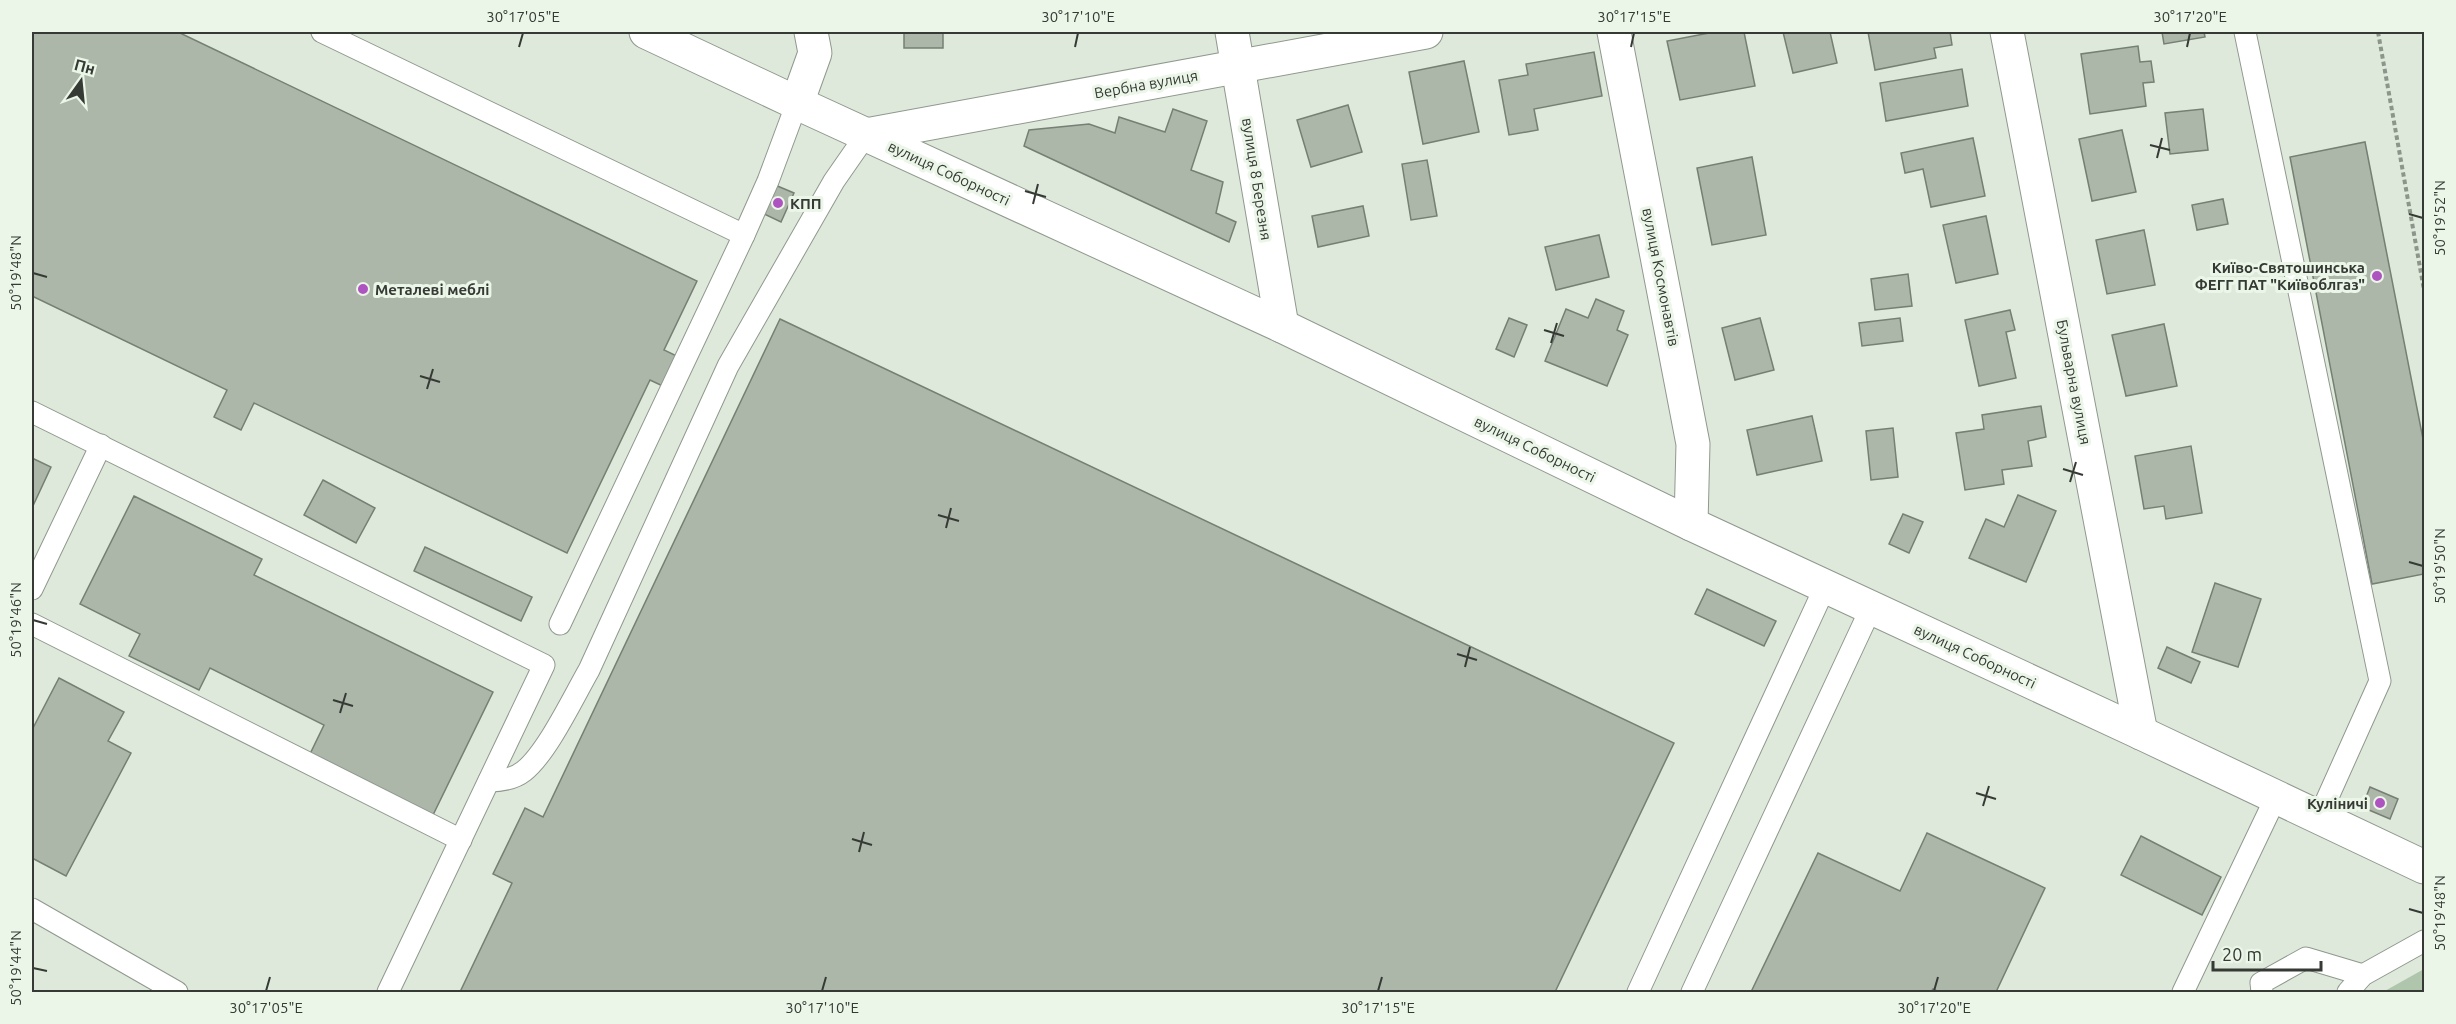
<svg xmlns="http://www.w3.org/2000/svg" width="2456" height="1024" viewBox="0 0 2456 1024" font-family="Ubuntu,sans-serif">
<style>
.green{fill:#b0c6ac}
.building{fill:#acb7aa;stroke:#757f73;stroke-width:1.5}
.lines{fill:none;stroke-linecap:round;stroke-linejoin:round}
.lane-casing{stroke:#8f998d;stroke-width:23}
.street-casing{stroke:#8f998d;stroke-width:35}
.path{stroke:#8d958b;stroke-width:4;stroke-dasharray:4.5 3;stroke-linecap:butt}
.lane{stroke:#fff;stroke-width:21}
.street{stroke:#fff;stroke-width:33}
.ticks{fill:none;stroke:#353a34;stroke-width:2}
.poi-dot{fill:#ae54c1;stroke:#ebf6e8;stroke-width:2}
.labels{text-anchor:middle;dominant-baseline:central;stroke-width:6;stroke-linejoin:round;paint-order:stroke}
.street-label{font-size:15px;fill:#353a34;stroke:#ebf6e8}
.poi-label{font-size:15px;font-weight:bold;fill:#353a34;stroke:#ebf6e8;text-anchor:start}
.neatline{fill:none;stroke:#353a34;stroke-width:2}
.ticks-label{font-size:15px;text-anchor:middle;fill:#353a34}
</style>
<rect width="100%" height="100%" fill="#dee9db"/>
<path class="green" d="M 2424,969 L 2424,992 L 2383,992 Z"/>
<g class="building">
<path d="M 32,32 L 178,32 L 697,281 L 664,350 L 683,359 L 669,389 L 650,380 L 567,553 L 254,403 L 241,430 L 214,417 L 227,390 L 32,296 Z"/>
<rect x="904" y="32" width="39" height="16"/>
<path d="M 1708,32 L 1744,32 L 1755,86 L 1680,100 L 1667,41 L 1709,33 Z"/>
<path d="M 1783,32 L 1830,32 L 1837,63 L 1793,73 Z"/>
<path d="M 1868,32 L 1950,32 L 1952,45 L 1934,48 L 1936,58 L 1875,70 Z"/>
<path d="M 2162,32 L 2204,32 L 2205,37 L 2164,44 Z"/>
<path d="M 2138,46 L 2140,62 L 2151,61 L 2154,82 L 2143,83 L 2146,106 L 2090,114 L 2081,54 Z"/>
<path d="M 1594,52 L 1602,96 L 1534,109 L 1538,130 L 1509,135 L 1499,80 L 1528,75 L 1526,64 Z"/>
<path d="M 1464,61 L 1479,132 L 1423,144 L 1409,72 Z"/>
<path d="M 1962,69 L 1968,106 L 1886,121 L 1880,83 Z"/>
<path d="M 1348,105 L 1362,152 L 1311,167 L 1297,120 Z"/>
<path d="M 1173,109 L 1207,121 L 1191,170 L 1223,182 L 1216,213 L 1236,222 L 1229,242 L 1024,146 L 1029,130 L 1089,124 L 1115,133 L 1119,117 L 1165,132 Z"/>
<path d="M 2203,109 L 2208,150 L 2170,154 L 2165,113 Z"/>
<path d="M 2122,130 L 2136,192 L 2092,201 L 2079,139 Z"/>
<path d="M 1973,138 L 1985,196 L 1931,207 L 1923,169 L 1905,173 L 1901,153 Z"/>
<path d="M 2365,142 L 2424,444 L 2424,574 L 2372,584 L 2290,157 Z"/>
<path d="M 1752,157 L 1766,235 L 1712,245 L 1697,168 Z"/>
<path d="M 1427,160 L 1437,216 L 1411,220 L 1402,164 Z"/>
<path d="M 775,185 L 794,193 L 781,222 L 762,213 Z"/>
<path d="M 2223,199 L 2228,224 L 2197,230 L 2192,205 Z"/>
<path d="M 1363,206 L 1369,236 L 1318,247 L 1312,216 Z"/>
<path d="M 1986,216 L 1998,274 L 1956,283 L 1943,225 Z"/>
<path d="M 2144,230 L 2155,285 L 2107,294 L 2096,240 Z"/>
<path d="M 1599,235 L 1609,277 L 1556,290 L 1545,247 Z"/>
<path d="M 1908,274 L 1912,306 L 1875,310 L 1871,279 Z"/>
<path d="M 1596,299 L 1624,311 L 1617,330 L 1628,335 L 1607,386 L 1545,361 L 1566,309 L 1588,318 Z"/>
<path d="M 2010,310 L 2015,330 L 2006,332 L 2016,378 L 1979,386 L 1965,320 Z"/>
<path d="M 1509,318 L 1527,325 L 1514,357 L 1496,349 Z"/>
<path d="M 1760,318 L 1774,370 L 1735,380 L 1722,328 Z"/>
<path d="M 1900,318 L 1903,341 L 1862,346 L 1859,323 Z"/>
<path d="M 780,319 L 1674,743 L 1555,992 L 460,992 L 512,883 L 493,874 L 525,808 L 543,817 Z"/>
<path d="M 2164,324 L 2177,386 L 2126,396 L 2112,335 Z"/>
<path d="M 2041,406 L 2046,437 L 2028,441 L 2032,466 L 2002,470 L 2004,484 L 1965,490 L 1956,433 L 1984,429 L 1982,415 Z"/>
<path d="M 1812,416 L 1822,461 L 1757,475 L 1747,430 Z"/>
<path d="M 1893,428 L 1898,477 L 1871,480 L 1866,431 Z"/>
<path d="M 2191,446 L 2202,513 L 2166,519 L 2164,506 L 2144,509 L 2135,456 Z"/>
<path d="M 32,458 L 51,467 L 32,508 Z"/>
<path d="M 323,480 L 375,508 L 356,543 L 304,515 Z"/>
<path d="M 2018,495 L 2056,511 L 2026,582 L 1969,558 L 1986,519 L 2004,527 Z"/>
<path d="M 134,496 L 262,559 L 254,575 L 493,692 L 433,815 L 310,754 L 324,725 L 210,668 L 199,690 L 129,656 L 140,634 L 80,604 Z"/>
<path d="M 1903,514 L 1923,522 L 1909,553 L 1889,544 Z"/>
<path d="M 425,547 L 532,597 L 521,621 L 414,571 Z"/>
<path d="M 2215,583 L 2261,599 L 2238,667 L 2192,652 Z"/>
<path d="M 1707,589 L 1776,621 L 1764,646 L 1695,614 Z"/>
<path d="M 2167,647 L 2200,662 L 2191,683 L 2158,668 Z"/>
<path d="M 59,678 L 124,712 L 108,741 L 131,753 L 66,876 L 32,858 L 32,730 Z"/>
<path d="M 2370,787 L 2398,799 L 2390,819 L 2362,807 Z"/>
<path d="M 1927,833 L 2045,888 L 1996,992 L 1939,992 L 1933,989 L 1931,992 L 1751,992 L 1818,853 L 1900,891 Z"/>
<path d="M 2141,836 L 2221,877 L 2202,915 L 2121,875 Z"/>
</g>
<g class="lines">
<defs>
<g id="lane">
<path d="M 322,32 L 744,235"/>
<path d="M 2245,32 L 2380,681 L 2319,817"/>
<path d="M 32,412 L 544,665 L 388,992"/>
<path d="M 32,589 L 101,445"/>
<path d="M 32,624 L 461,840"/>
<path d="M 560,624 L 744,235 L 768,181 L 797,103"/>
<path d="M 489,781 C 501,781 514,779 524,771 C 547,753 574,696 589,670 L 728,366 L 834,181 L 866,135"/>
<path d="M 32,909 L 177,992"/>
<path d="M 1638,992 L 1825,587"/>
<path d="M 1692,992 L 1871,608"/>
<path d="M 2183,992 L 2276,797"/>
<path d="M 2262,992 L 2261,983 L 2306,958 L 2363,975"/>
<path d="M 2348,992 L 2363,975 L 2424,941"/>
</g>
<g id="street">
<path d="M 646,32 L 797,103 L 1282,326 L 1691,524 L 2141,733 L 2424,867"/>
<path d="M 1232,32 L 1282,326"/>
<path d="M 1614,32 L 1693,444 L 1691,524"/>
<path d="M 2007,32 L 2141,733"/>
<path d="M 797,103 L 815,53 L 811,32"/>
<path d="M 866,135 L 1426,32"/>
</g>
</defs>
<use href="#lane" class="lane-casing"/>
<use href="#street" class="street-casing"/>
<path class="path" d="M 2378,32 L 2424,290"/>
<use href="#lane" class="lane"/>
<use href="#street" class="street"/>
</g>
<path class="ticks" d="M 519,47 L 523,33M 1075,47 L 1078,33M 1631,47 L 1634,33M 2187,47 L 2190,33M 2150,145 L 2170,150M 2157,158 L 2162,138M 1025,191 L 1046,197M 1033,204 L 1038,184M 2409,214 L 2423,218M 33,273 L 47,277M 1544,330 L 1564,336M 1551,343 L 1557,323M 420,376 L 440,382M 427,389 L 433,369M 2063,469 L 2083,475M 2070,482 L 2076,462M 938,515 L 959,521M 946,528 L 951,508M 2409,562 L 2423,566M 33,620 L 47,624M 1457,654 L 1477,660M 1465,667 L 1470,647M 333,700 L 353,706M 340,713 L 346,693M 1976,793 L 1996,799M 1983,806 L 1989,786M 852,839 L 872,845M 859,852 L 864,832M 2409,909 L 2423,913M 33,968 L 47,971M 266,991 L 270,977M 822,991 L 826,977M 1378,991 L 1382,977M 1934,991 L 1938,977"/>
<g class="poi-dot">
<circle cx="778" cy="203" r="6"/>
<circle cx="2377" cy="276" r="6"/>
<circle cx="363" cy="289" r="6"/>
<circle cx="2380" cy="803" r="6"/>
</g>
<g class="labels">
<g class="street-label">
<text transform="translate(1146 84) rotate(-10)">Вербна вулиця</text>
<text transform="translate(949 173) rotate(25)">вулиця Соборності</text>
<text transform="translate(1257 179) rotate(81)">вулиця 8 Березня</text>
<text transform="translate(1661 277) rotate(79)">вулиця Космонавтів</text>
<text transform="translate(2074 382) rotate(79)">Бульварна вулиця</text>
<text transform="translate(1535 449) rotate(26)">вулиця Соборності</text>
<text transform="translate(1975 656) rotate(25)">вулиця Соборності</text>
</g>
<g class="poi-label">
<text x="790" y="203">КПП</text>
<text x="2365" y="267" text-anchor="end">Київо-Святошинська<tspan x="2365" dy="17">ФЕГГ ПАТ "Київоблгаз"</tspan></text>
<text x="375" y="289">Металеві меблі</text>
<text x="2368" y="803" text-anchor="end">Куліничі</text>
</g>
</g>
<rect width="2456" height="1024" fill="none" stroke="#ebf6e8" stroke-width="66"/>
<g transform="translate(81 81) rotate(15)" stroke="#ebf6e8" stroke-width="4.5" paint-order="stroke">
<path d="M0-4.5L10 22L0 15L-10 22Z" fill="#353a34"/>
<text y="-9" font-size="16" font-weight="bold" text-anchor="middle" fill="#353a34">Пн</text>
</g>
<path d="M2213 961v9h108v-9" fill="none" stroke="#353a34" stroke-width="3"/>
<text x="2222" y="961" font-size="18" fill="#353a34" stroke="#ebf6e8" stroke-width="4.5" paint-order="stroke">20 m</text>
<rect x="33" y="33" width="2390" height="958" class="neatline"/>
<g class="ticks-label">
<text x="523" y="22">30°17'05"E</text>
<text x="1078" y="22">30°17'10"E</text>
<text x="1634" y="22">30°17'15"E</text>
<text x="2190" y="22">30°17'20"E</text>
<text transform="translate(2440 218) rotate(-90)" y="5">50°19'52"N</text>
<text transform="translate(16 273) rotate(-90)" y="5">50°19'48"N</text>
<text transform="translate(2440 566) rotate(-90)" y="5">50°19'50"N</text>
<text transform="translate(16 620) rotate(-90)" y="5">50°19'46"N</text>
<text transform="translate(2440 913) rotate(-90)" y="5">50°19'48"N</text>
<text transform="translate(16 968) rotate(-90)" y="5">50°19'44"N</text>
<text x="266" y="1013">30°17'05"E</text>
<text x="822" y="1013">30°17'10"E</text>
<text x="1378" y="1013">30°17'15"E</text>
<text x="1934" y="1013">30°17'20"E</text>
</g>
</svg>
